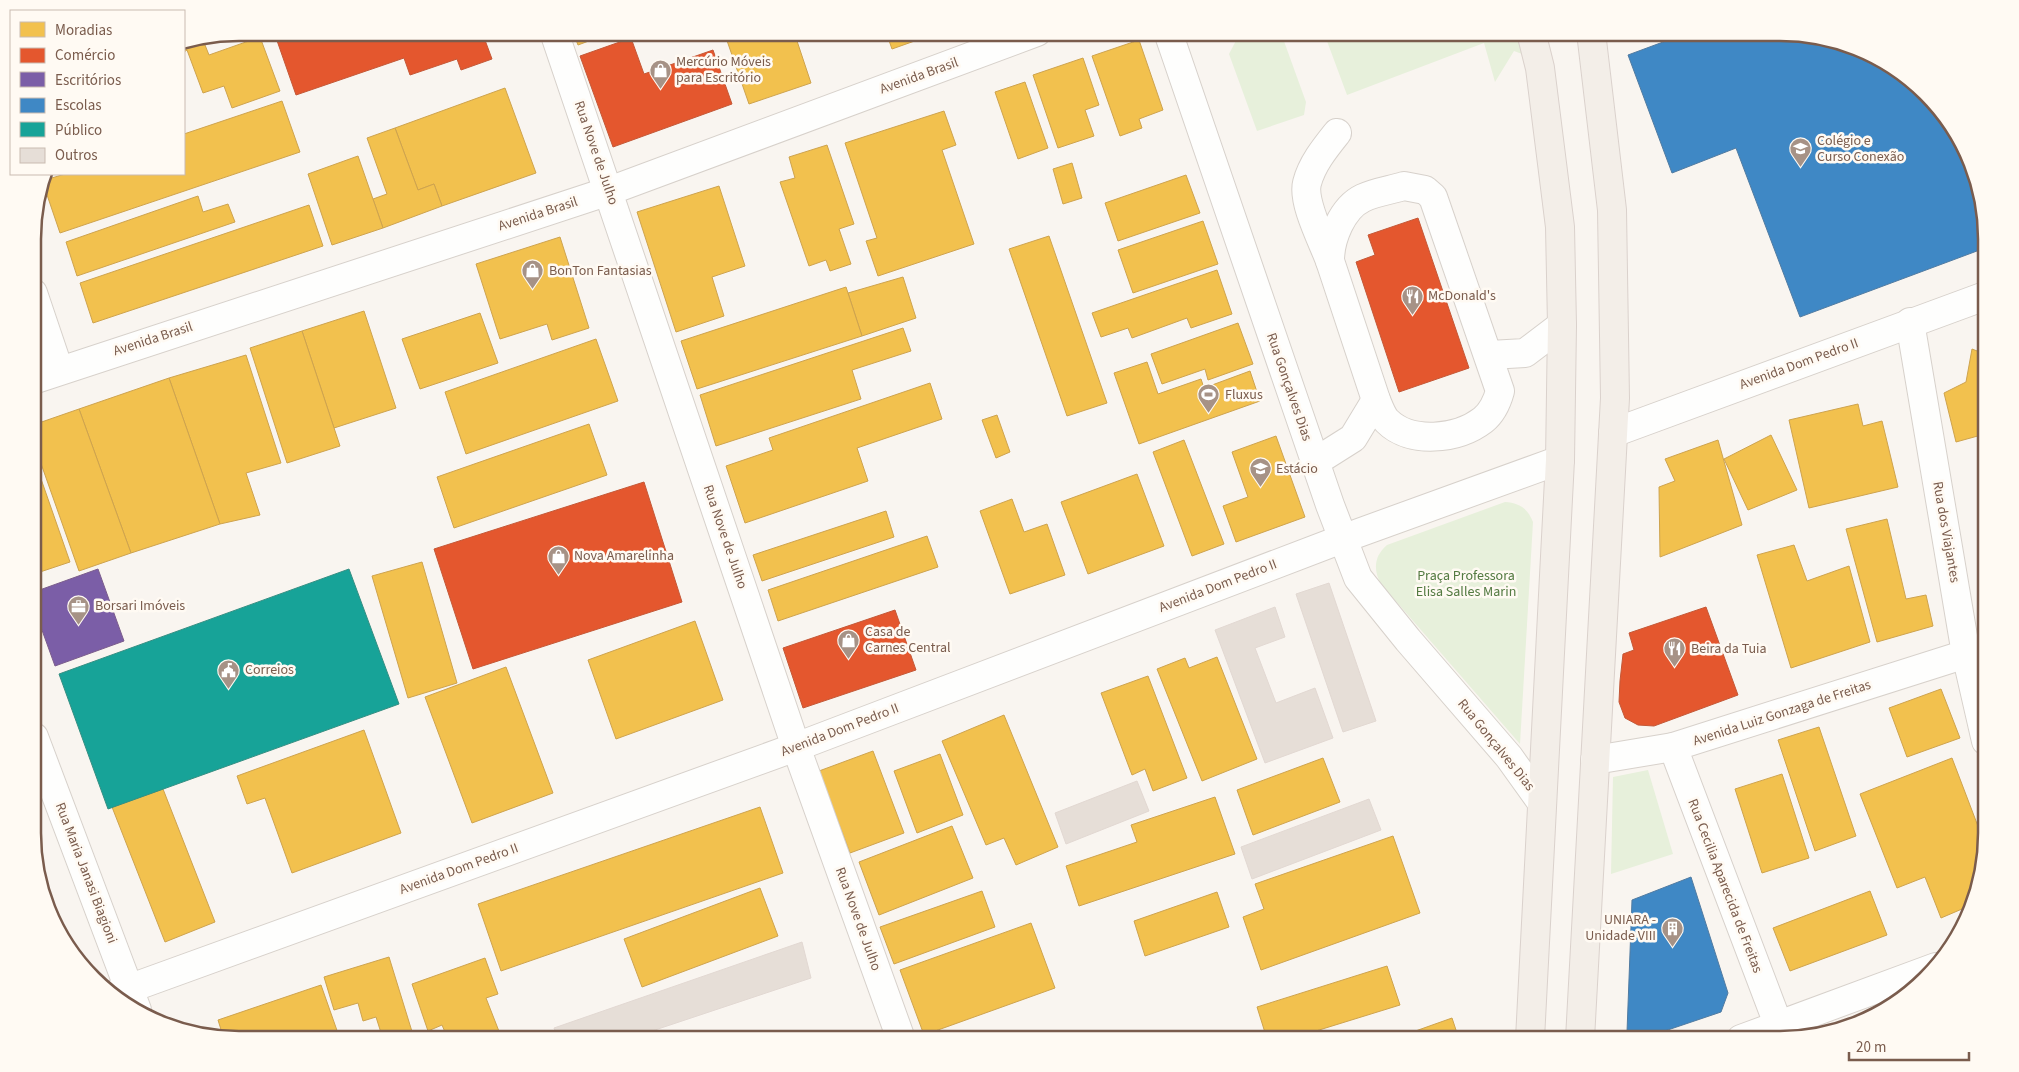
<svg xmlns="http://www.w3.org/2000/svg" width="2019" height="1072" viewBox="0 0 2019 1072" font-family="'Source Sans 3',sans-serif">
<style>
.green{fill:#e7f0db}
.homes{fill:#f2c14e;stroke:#cea34e}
.shops{fill:#e4572e;stroke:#c45837}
.offices{fill:#7b5ea7;stroke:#7b5d8c}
.schools{fill:#3f88c5;stroke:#517ba1}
.public{fill:#17a398;stroke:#358e82}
.building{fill:#e6ded7;stroke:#e2d8d2}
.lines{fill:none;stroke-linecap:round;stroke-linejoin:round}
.minor-casing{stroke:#d7d1cb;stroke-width:30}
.major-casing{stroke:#dad1cc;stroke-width:30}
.minor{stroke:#fefefd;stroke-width:28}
.major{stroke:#f3eee8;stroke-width:28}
.labels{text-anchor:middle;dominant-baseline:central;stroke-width:5;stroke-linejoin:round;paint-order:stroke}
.poi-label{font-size:14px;fill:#7a5c4d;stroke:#fffaf3;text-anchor:start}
.street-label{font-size:14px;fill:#7a5c4d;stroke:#fffaf3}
.park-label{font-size:14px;fill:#537a41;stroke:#fffaf3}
.rim{fill:none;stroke:#7a5c4d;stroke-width:2.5}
</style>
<rect width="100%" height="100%" fill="#f9f5f0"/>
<g class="green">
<path d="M 1240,33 L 1281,33 L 1306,102 L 1304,115 L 1257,131 L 1229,54 Z"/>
<path d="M 1324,33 L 1523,33 L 1527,56 L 1514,51 L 1495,82 L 1484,43 L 1347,95 Z"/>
<path d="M 1505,502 C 1520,503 1528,509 1533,522 L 1520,744 L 1381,584 C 1373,570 1374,556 1387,545 Z"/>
<path d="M 1648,770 L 1673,854 L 1611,874 L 1613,777 Z"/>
</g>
<g class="homes">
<path d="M 573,32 L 613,32 L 578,45 Z"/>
<path d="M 724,32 L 794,32 L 811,83 L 749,104 Z"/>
<path d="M 886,32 L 940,32 L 892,49 Z"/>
<path d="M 260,37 L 280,91 L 232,108 L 224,86 L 203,93 L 187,50 L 184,52 L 184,43 L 203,40 L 209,55 Z"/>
<path d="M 1139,40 L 1163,110 L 1139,119 L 1142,128 L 1120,136 L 1092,56 Z"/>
<path d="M 1083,58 L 1099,105 L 1085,110 L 1094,136 L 1058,148 L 1033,75 Z"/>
<path d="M 1025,82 L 1048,148 L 1018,159 L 995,92 Z"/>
<path d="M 505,88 L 536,173 L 442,206 L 434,184 L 418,190 L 395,128 Z"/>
<path d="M 282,101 L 300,152 L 60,233 L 44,186 L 45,180 L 65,174 L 184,174 L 184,134 Z"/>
<path d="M 944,111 L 956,145 L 942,150 L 974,244 L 878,276 L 866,241 L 877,238 L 845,143 Z"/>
<path d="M 395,128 L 418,190 L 434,184 L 442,206 L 383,228 L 373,199 L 387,194 L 367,138 Z"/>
<path d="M 827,145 L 854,224 L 839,229 L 851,264 L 830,271 L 826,260 L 809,266 L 780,182 L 795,178 L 789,157 Z"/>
<path d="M 358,156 L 383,228 L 332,245 L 308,174 Z"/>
<path d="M 1072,163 L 1082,198 L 1063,204 L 1053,169 Z"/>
<path d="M 1186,175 L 1200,213 L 1118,241 L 1105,203 Z"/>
<path d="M 719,186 L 745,266 L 712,277 L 724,316 L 676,332 L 637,212 Z"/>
<path d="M 198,196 L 203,212 L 228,204 L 235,222 L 77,276 L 66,242 Z"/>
<path d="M 309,205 L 323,246 L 93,323 L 80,283 Z"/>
<path d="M 1203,221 L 1218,264 L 1133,293 L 1118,250 Z"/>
<path d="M 1049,236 L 1107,403 L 1067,416 L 1009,249 Z"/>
<path d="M 560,237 L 589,328 L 552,340 L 547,324 L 500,339 L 476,264 Z"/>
<path d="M 1217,270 L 1232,314 L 1191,328 L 1187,318 L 1132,338 L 1128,328 L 1101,337 L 1092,313 Z"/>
<path d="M 903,277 L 916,318 L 862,336 L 848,293 Z"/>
<path d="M 846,287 L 862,336 L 697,389 L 681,341 Z"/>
<path d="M 364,311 L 396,408 L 334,428 L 302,331 Z"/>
<path d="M 480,313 L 498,363 L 420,389 L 402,339 Z"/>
<path d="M 1238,323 L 1253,364 L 1208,380 L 1205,369 L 1162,384 L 1151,354 Z"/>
<path d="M 903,328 L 911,351 L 852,370 L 861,399 L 716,446 L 700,395 Z"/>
<path d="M 302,331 L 340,446 L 287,463 L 250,348 Z"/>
<path d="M 596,339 L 618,401 L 466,454 L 445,392 Z"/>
<path d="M 1972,349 L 1985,354 L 1985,434 L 1956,442 L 1944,393 L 1966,382 Z"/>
<path d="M 246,355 L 281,463 L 246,473 L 260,515 L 220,524 L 169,378 Z"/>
<path d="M 1147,362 L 1158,394 L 1201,379 L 1204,388 L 1250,371 L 1260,401 L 1139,444 L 1114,373 Z"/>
<path d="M 169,378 L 220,524 L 131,553 L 79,409 Z"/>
<path d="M 930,383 L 942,419 L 857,448 L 868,481 L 745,523 L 726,466 L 773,450 L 769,438 Z"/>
<path d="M 1858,404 L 1863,426 L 1882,421 L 1898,487 L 1809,508 L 1789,420 Z"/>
<path d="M 79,409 L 131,553 L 79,571 L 33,441 L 33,425 Z"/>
<path d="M 997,415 L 1010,452 L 996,458 L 982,420 Z"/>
<path d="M 589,424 L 607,475 L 454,528 L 437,477 Z"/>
<path d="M 1771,435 L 1797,490 L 1748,510 L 1724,459 Z"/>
<path d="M 1276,436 L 1305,517 L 1236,542 L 1223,506 L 1248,497 L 1232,452 Z"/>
<path d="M 1184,440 L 1224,544 L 1192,556 L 1153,452 Z"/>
<path d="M 1718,440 L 1742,525 L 1660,557 L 1659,487 L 1675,481 L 1665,459 Z"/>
<path d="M 33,456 L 70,562 L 34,574 Z"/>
<path d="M 1137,474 L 1164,546 L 1088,574 L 1061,502 Z"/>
<path d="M 1012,499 L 1024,532 L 1047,524 L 1065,575 L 1010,594 L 980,511 Z"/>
<path d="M 886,511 L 894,537 L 762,581 L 753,555 Z"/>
<path d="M 1887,519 L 1906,599 L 1926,595 L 1933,626 L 1877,642 L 1846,529 Z"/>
<path d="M 927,536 L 938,567 L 778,621 L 768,590 Z"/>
<path d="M 1794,545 L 1807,581 L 1849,566 L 1870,642 L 1791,668 L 1757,555 Z"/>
<path d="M 422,562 L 457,683 L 408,698 L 372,576 Z"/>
<path d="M 695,621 L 723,700 L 616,739 L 588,660 Z"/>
<path d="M 1217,657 L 1257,759 L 1202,781 L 1157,669 L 1185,658 L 1189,668 Z"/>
<path d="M 506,667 L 553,793 L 472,823 L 425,697 Z"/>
<path d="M 1148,676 L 1187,778 L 1153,791 L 1145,769 L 1132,775 L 1101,693 Z"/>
<path d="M 1941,689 L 1960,738 L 1907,757 L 1889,708 Z"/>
<path d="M 1004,715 L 1058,847 L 1016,865 L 1004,838 L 986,845 L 942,741 Z"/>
<path d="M 1819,727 L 1856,836 L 1815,851 L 1778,740 Z"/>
<path d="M 364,730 L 401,833 L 292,873 L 265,798 L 247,804 L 237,776 Z"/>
<path d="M 873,751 L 904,833 L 850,853 L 819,771 Z"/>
<path d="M 940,754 L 963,815 L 917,833 L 894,771 Z"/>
<path d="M 1323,758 L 1340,802 L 1253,835 L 1237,790 Z"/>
<path d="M 1952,758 L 1984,842 L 1969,906 L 1941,918 L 1925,877 L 1897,888 L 1860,794 Z"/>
<path d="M 1782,774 L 1809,858 L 1762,873 L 1735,789 Z"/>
<path d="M 163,789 L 215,922 L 165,942 L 112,807 Z"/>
<path d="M 1215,797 L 1235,854 L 1079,906 L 1066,866 L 1137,842 L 1131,825 Z"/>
<path d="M 760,807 L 783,873 L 501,971 L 478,904 Z"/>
<path d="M 952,826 L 973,878 L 879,915 L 859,862 Z"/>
<path d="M 1393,836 L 1420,913 L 1261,970 L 1243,917 L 1264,909 L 1255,884 Z"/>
<path d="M 760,888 L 778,936 L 642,987 L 624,939 Z"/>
<path d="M 982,891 L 995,927 L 894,964 L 880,927 Z"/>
<path d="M 1870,891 L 1887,935 L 1790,971 L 1773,928 Z"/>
<path d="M 1217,892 L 1229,927 L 1145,956 L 1134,921 Z"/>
<path d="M 1031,923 L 1055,988 L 924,1035 L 900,970 Z"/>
<path d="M 389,957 L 414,1038 L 409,1039 L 383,1039 L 376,1017 L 363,1021 L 358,1003 L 334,1010 L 324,977 Z"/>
<path d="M 485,958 L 498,994 L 486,998 L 502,1039 L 448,1039 L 442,1025 L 428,1031 L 412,984 Z"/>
<path d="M 1387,966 L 1400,1005 L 1290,1039 L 1267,1039 L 1257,1007 Z"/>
<path d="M 321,985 L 340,1039 L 239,1040 L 223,1036 L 218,1020 Z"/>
<path d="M 1452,1018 L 1459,1039 L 1393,1039 Z"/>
</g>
<g class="shops">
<path d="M 274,32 L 482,32 L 492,59 L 461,70 L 457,59 L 410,75 L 404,58 L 296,95 Z"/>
<path d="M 631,38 L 644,74 L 713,50 L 732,104 L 613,147 L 580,56 Z"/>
<path d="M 1418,218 L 1469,368 L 1399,392 L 1356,262 L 1375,255 L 1368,235 Z"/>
<path d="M 644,482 L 682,602 L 473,669 L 434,549 Z"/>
<path d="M 1706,607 L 1738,695 L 1654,726 L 1638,725 L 1625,718 L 1619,702 L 1620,681 L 1623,654 L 1634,650 L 1629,633 Z"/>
<path d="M 895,610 L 916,670 L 803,708 L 783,648 Z"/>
</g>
<path class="offices" d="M 98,569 L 124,641 L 55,666 L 34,608 L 34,592 Z"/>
<g class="schools">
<path d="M 1690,32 L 1780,32 L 1872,54 L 1916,84 L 1952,124 L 1985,212 L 1985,248 L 1800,317 L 1736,148 L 1672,173 L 1628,55 Z"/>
<path d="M 1691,877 L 1728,993 L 1721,1012 L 1641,1039 L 1627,1032 L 1632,900 Z"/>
</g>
<path class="public" d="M 349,569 L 399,704 L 108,809 L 59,674 Z"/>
<g class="building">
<path d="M 1329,583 L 1376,721 L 1343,732 L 1296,594 Z"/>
<path d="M 1275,607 L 1285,637 L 1255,648 L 1276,703 L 1315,688 L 1333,738 L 1265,763 L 1215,630 Z"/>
<path d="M 1137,781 L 1149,811 L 1066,844 L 1055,813 Z"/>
<path d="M 1369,799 L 1381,830 L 1252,879 L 1241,847 Z"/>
<path d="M 802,942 L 811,978 L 628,1039 L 558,1039 L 554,1028 Z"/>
<path d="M 750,1031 L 753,1039 L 725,1039 Z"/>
</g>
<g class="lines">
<defs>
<g id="minor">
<path d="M 554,32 L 796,747 L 901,1039"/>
<path d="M 1168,32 L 1330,505 L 1358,578 L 1408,640 L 1509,757 L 1542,803"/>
<path d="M 1404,186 L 1425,190 L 1433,197 L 1500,391 C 1497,402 1493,412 1483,420 C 1457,440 1410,444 1387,421 C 1382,416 1379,407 1376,400 L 1330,261 C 1330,239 1342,208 1363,198 C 1375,192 1391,190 1404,186 Z"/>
<path d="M 1330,261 C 1323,242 1302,202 1307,183 C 1312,164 1325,148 1337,133"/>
<path d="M 33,293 L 59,370"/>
<path d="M 1910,322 L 1966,654 L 1986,741"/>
<path d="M 1490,355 L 1525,353 L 1562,325"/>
<path d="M 33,380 L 609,191 L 1037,32"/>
<path d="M 1613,433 L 1985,296"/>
<path d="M 1315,462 L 1353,438 L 1376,400"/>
<path d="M 34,737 L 137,1010"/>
<path d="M 1673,747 L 1778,1024"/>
<path d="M 1595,760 L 1673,747 L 1966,654"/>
<path d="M 117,993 L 796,747 L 1342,539 L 1560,460"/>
<path d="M 1741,1039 L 1936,967"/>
</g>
<g id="major">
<path d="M 1530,1039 L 1560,460 L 1562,325 L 1560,227 L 1540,68 L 1531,32"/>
<path d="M 1580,1039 L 1615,398 L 1612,210 L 1591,32"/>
</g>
</defs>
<use href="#minor" class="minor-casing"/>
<use href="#major" class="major-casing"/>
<use href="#minor" class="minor"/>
<use href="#major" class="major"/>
</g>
<defs>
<symbol id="shop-pin" viewBox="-11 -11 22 30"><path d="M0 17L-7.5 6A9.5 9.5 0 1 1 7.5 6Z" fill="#a69286" stroke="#fffaf3"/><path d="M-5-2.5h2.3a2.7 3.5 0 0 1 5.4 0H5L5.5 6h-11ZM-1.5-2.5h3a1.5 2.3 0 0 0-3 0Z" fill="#fff"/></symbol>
<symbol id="school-pin" viewBox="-11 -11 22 30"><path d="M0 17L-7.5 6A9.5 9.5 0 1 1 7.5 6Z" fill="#a69286" stroke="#fffaf3"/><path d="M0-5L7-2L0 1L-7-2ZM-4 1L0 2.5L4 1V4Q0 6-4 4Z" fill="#fff"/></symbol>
<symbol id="restaurant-pin" viewBox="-11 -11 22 30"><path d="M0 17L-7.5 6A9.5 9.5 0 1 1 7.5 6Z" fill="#a69286" stroke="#fffaf3"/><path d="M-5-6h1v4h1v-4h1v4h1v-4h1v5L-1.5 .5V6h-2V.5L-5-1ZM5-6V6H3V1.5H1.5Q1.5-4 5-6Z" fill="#fff"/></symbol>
<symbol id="stadium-pin" viewBox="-11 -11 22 30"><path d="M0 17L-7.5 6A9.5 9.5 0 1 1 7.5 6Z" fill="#a69286" stroke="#fffaf3"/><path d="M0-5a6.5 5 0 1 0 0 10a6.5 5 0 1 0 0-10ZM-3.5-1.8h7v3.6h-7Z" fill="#fff"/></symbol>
<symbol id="university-pin" viewBox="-11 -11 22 30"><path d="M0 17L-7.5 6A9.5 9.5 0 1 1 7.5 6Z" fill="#a69286" stroke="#fffaf3"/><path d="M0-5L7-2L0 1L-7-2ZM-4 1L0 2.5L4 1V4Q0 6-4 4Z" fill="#fff"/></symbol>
<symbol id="office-pin" viewBox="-11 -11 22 30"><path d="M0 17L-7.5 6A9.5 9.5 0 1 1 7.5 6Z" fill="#a69286" stroke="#fffaf3"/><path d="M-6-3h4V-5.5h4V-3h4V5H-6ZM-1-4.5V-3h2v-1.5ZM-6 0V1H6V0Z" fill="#fff"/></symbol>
<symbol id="civic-pin" viewBox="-11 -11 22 30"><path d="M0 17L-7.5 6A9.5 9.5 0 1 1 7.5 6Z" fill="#a69286" stroke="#fffaf3"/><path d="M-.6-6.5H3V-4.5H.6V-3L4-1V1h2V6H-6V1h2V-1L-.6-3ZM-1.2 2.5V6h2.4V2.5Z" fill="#fff"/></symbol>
<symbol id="building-pin" viewBox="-11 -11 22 30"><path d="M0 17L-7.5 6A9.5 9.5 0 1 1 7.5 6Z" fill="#a69286" stroke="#fffaf3"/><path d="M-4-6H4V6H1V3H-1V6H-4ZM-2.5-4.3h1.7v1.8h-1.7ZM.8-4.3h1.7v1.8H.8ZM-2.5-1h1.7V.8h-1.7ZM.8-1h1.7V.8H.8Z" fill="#fff"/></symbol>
</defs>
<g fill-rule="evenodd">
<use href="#shop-pin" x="648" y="58" width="25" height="34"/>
<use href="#school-pin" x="1788" y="136" width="25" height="34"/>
<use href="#shop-pin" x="520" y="258" width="25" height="34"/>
<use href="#restaurant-pin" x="1400" y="284" width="25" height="34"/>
<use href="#stadium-pin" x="1196" y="382" width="25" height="34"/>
<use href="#university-pin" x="1248" y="456" width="25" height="34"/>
<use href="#shop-pin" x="546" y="544" width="25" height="34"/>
<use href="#office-pin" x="66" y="594" width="25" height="34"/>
<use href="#shop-pin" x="836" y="628" width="25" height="34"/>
<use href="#restaurant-pin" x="1662" y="636" width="25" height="34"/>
<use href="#civic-pin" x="216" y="658" width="25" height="34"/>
<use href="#building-pin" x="1660" y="916" width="25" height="34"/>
</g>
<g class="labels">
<g class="poi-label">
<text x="676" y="62">Mercúrio Móveis<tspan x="676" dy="16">para Escritório</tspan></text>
<text x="1817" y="141">Colégio e<tspan x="1817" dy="16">Curso Conexão</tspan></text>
<text x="549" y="271">BonTon Fantasias</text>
<text x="1428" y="296">McDonald's</text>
<text x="1225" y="395">Fluxus</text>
<text x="1276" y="469">Estácio</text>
<text x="574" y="556">Nova Amarelinha</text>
<text x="95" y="606">Borsari Imóveis</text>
<text x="865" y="632">Casa de<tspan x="865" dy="16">Carnes Central</tspan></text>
<text x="1691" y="649">Beira da Tuia</text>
<text x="245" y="670">Correios</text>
<text x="1656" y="920" text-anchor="end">UNIARA -<tspan x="1656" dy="16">Unidade VIII</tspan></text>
</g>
<g class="street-label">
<text transform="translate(919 76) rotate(-20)">Avenida Brasil</text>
<text transform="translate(596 153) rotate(71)">Rua Nove de Julho</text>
<text transform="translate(538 214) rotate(-18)">Avenida Brasil</text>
<text transform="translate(153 339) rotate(-18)">Avenida Brasil</text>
<text transform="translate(1799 364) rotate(-20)">Avenida Dom Pedro II</text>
<text transform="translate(1289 387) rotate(71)">Rua Gonçalves Dias</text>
<text transform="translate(1946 532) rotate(80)">Rua dos Viajantes</text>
<text transform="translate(725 537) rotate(71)">Rua Nove de Julho</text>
<text transform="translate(1218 586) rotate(-21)">Avenida Dom Pedro II</text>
<text transform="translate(1782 713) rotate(-18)">Avenida Luiz Gonzaga de Freitas</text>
<text transform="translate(840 730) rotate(-21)">Avenida Dom Pedro II</text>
<text transform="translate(1496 745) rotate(51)">Rua Gonçalves Dias</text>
<text transform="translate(459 869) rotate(-20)">Avenida Dom Pedro II</text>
<text transform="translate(86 873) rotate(69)">Rua Maria Janasi Biagioni</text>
<text transform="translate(1725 886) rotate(69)">Rua Cecilia Aparecida de Freitas</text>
<text transform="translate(858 919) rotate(70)">Rua Nove de Julho</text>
</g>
<g class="park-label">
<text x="1466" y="576">Praça Professora<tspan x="1466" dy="16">Elisa Salles Marin</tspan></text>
</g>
</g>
<path d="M0 0H2019V1072H0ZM239 41H1780A198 198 0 0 1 1978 239V833A198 198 0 0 1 1780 1031H239A198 198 0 0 1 41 833V239A198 198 0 0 1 239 41Z" fill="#fffaf3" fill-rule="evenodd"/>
<path class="rim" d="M239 41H1780A198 198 0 0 1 1978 239V833A198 198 0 0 1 1780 1031H239A198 198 0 0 1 41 833V239A198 198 0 0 1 239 41Z"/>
<rect x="10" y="10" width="175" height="165" fill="#fffaf3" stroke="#cabbb1"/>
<rect x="20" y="22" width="25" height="15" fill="#f2c14e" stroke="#cabbb1"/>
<text x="55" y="35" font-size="15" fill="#7a5c4d">Moradias</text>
<rect x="20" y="48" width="25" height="15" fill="#e4572e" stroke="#cabbb1"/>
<text x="55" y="60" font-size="15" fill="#7a5c4d">Comércio</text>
<rect x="20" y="72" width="25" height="15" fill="#7b5ea7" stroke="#cabbb1"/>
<text x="55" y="85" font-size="15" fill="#7a5c4d">Escritórios</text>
<rect x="20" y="98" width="25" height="15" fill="#3f88c5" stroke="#cabbb1"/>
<text x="55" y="110" font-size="15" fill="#7a5c4d">Escolas</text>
<rect x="20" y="122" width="25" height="15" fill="#17a398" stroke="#cabbb1"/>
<text x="55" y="135" font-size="15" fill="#7a5c4d">Público</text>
<rect x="20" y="148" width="25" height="15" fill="#e6ded7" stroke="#cabbb1"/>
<text x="55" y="160" font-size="15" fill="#7a5c4d">Outros</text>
<path d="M1849 1052v8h120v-8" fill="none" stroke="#7a5c4d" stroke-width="2.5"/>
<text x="1856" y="1052" font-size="15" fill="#7a5c4d" stroke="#fffaf3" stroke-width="4" paint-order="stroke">20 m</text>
</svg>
